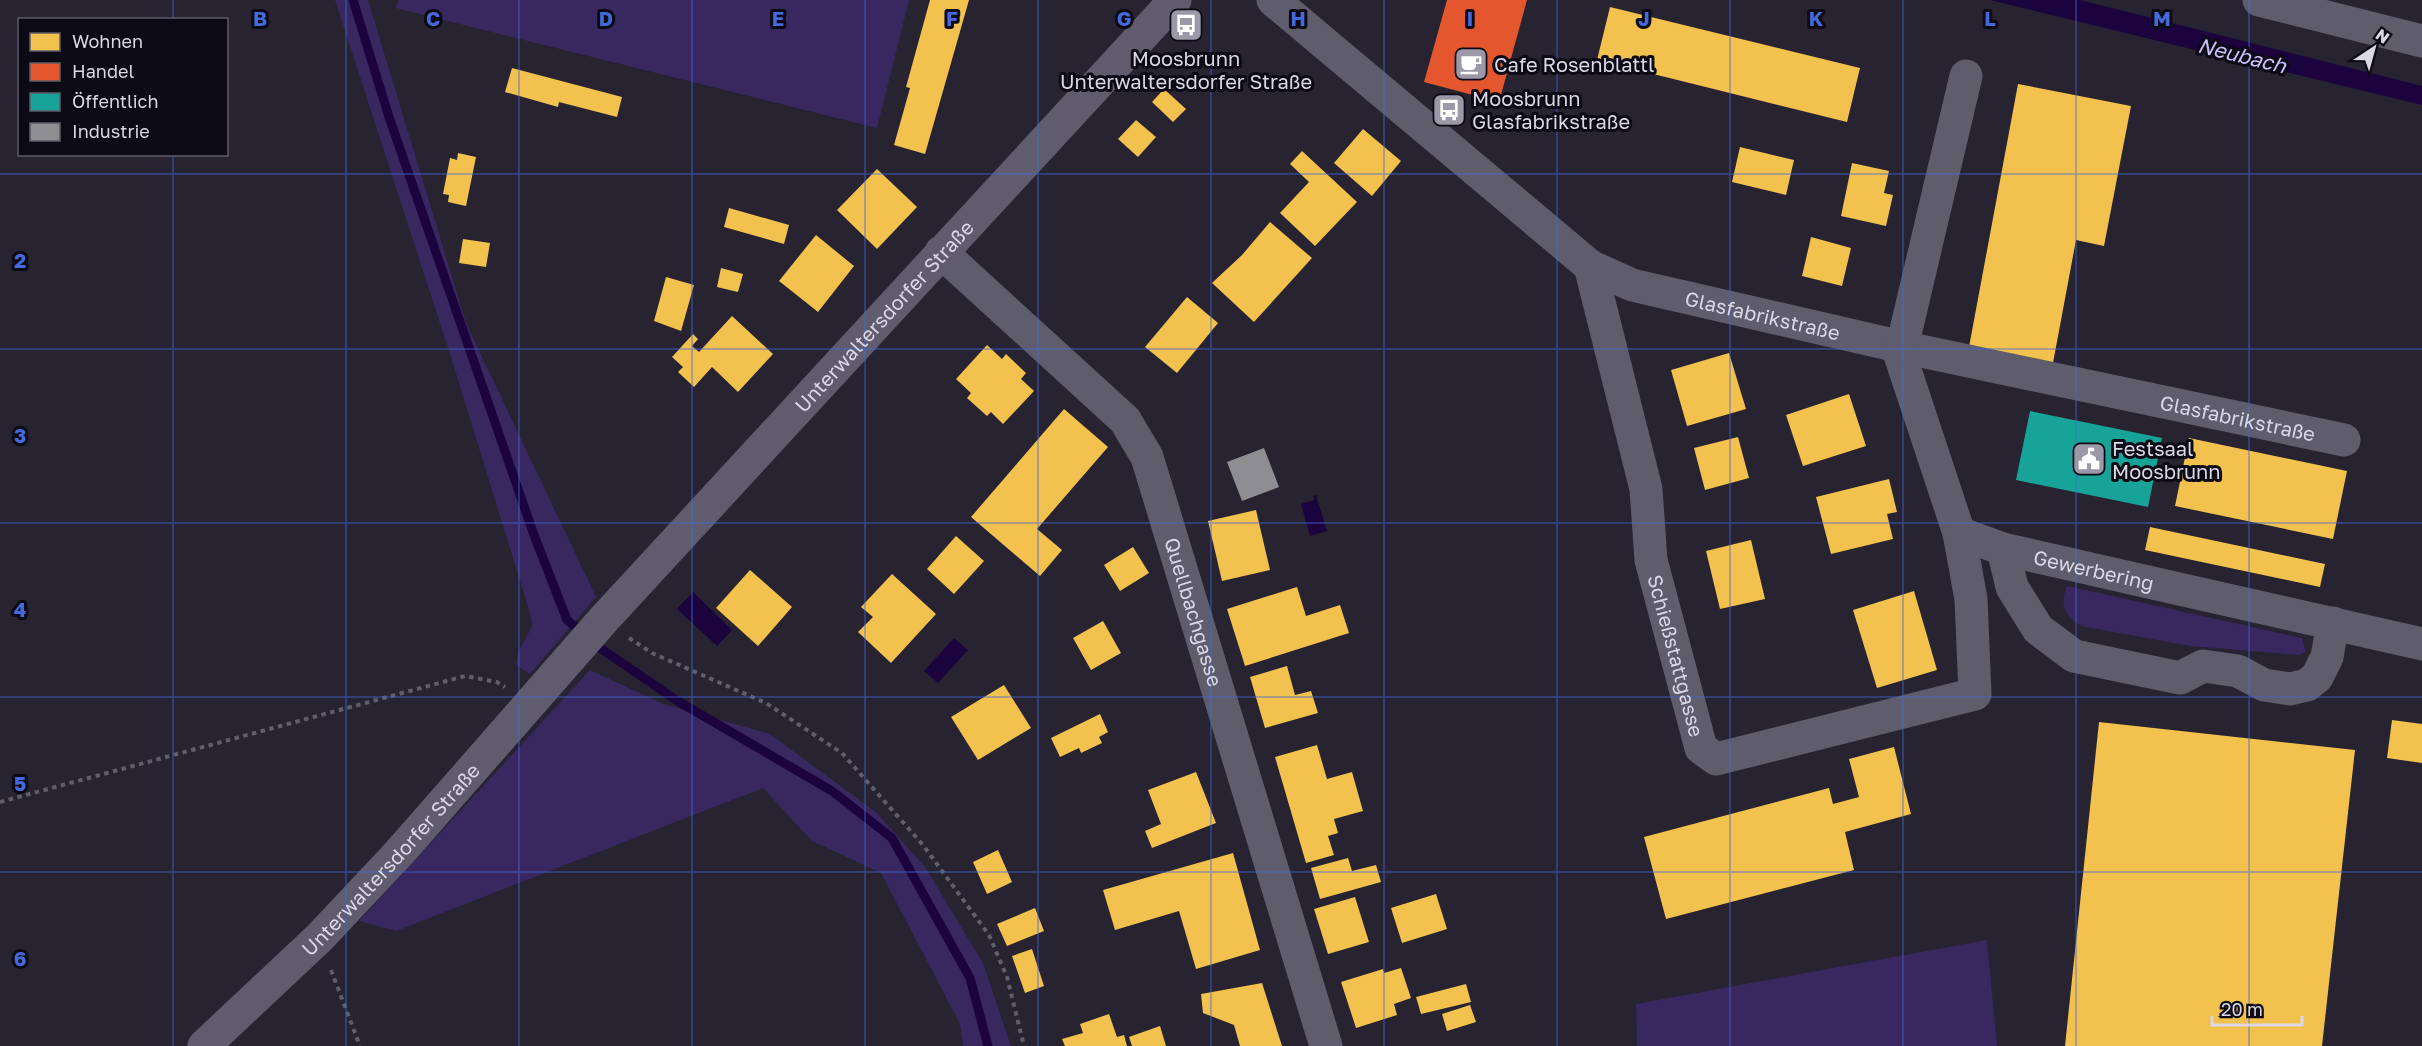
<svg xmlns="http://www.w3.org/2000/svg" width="2422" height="1046" viewBox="0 0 2422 1046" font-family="'Golos Text',sans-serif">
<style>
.green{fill:#392760}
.water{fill:#1b033d}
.homes{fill:#f2c14e}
.shops{fill:#e4572e}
.public{fill:#17a398}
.industry{fill:#8d8d92}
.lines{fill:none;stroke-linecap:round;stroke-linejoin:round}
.stream{stroke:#1b033d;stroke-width:9}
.path{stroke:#605e6a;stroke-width:4;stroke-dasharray:4.5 4.5;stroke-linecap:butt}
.minor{stroke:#5f5c6c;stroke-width:33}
.major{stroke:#605c6d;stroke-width:33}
.grid{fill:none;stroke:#4369db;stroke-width:1.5;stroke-opacity:0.55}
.labels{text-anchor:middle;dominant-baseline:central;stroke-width:6;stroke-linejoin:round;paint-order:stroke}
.poi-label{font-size:20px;fill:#dad7e7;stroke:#0c0a14;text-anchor:start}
.street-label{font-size:20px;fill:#dad7e7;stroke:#0c0a14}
.water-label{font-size:21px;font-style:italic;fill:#ccbffa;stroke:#0c0a14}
.grid-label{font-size:20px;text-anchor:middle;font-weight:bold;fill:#4369db;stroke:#0c0a14;stroke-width:6;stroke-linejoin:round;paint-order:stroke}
</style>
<rect width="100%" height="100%" fill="#272330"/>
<g class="green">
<path d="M 335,0 L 368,0 L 466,323 L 596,597 L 530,674 L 516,665 L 518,652 L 533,625 L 529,610 L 451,357 Z"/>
<path d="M 398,0 L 909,0 L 877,128 L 396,8 Z"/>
<path d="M 2067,586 L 2302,638 L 2306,652 L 2299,655 L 2190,646 L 2081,626 C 2065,616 2059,604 2067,586 Z"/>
<path d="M 590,670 L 663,704 L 770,734 L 877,813 L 925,867 L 983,963 L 1011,1046 L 963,1046 L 960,1024 L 881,873 L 812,841 L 763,788 L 396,931 L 359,921 Z"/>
<path d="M 1987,940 L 1997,1046 L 1637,1046 L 1636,1004 Z"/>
</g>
<g class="water">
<path d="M 1990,0 L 2080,0 L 2422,86 L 2422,105 Z"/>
<path d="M 1316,495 L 1327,531 L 1310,536 L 1301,504 L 1314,500 L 1313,496 Z"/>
<path d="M 693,592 L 732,630 L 717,646 L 677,609 Z"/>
<path d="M 954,638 L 968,650 L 938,683 L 924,671 Z"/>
</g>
<g class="homes">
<path d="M 930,0 L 969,0 L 925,154 L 894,145 L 910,88 L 906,87 Z"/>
<path d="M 1610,7 L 1860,68 L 1847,122 L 1597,60 Z"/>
<path d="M 512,68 L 622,97 L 617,117 L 559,102 L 558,107 L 505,92 Z"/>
<path d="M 2018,84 L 2131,106 L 2104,246 L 2076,240 L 2053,363 L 1969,347 Z"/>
<path d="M 1164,89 L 1186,109 L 1173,122 L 1152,102 Z"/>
<path d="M 1136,120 L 1156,137 L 1138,157 L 1118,139 Z"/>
<path d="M 1363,129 L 1401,161 L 1372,196 L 1334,163 Z"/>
<path d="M 1740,147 L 1794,160 L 1786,195 L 1732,182 Z"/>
<path d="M 1302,151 L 1357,202 L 1315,246 L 1280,213 L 1309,182 L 1290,164 Z"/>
<path d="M 458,153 L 476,157 L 466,206 L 448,202 L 449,195 L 443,194 L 450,158 L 457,160 Z"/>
<path d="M 1852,163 L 1889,171 L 1884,193 L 1893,195 L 1886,226 L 1841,216 Z"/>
<path d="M 877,169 L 917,207 L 877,249 L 837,210 Z"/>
<path d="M 729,208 L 789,225 L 784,244 L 724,227 Z"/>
<path d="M 1270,222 L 1312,258 L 1254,322 L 1212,283 L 1242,255 Z"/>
<path d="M 816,235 L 854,266 L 818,312 L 779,281 Z"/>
<path d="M 1811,237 L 1851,248 L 1842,286 L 1802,276 Z"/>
<path d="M 463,239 L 490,243 L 486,267 L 459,263 Z"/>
<path d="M 721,268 L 743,274 L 738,292 L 717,287 Z"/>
<path d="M 666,277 L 694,285 L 681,331 L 654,321 Z"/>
<path d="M 1187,297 L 1218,323 L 1177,373 L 1145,347 Z"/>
<path d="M 732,316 L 773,354 L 738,392 L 712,367 L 694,387 L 678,372 L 683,367 L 672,357 L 693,334 L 698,339 L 692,346 L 699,352 Z"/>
<path d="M 987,345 L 1002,359 L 1006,354 L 1026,373 L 1021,379 L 1034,391 L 1003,424 L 991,412 L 987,416 L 967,398 L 971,393 L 956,379 Z"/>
<path d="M 1729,353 L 1746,409 L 1687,426 L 1671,370 Z"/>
<path d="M 1849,394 L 1866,446 L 1803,466 L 1786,415 Z"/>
<path d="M 1064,409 L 1108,447 L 1037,529 L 1062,550 L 1040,576 L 971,517 Z"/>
<path d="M 1738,437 L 1749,478 L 1705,490 L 1694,448 Z"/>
<path d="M 2189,438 L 2347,471 L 2333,539 L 2175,506 Z"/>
<path d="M 1889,479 L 1897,512 L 1887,514 L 1893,539 L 1831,554 L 1816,497 Z"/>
<path d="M 1256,510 L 1270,570 L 1222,581 L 1208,521 Z"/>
<path d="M 2150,527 L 2325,564 L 2320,587 L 2145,550 Z"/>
<path d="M 956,536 L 984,561 L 954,594 L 927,569 Z"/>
<path d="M 1751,540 L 1765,599 L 1720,609 L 1706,551 Z"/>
<path d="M 1133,547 L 1149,573 L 1120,591 L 1104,565 Z"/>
<path d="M 750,570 L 792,607 L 758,646 L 716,608 Z"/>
<path d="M 892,574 L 936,614 L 891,663 L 858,632 L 873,617 L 861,607 Z"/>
<path d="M 1297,587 L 1306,616 L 1340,605 L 1349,633 L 1245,666 L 1227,609 Z"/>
<path d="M 1914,591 L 1937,670 L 1877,688 L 1853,610 Z"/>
<path d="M 1103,621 L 1121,653 L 1091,670 L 1073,638 Z"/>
<path d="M 1287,666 L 1295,695 L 1311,691 L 1318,713 L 1265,728 L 1250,677 Z"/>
<path d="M 1004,685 L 1031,728 L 978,760 L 951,717 Z"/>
<path d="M 1100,714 L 1108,732 L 1099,737 L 1102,743 L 1081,753 L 1079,748 L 1060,757 L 1051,738 Z"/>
<path d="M 2392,720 L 2422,724 L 2422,763 L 2387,758 Z"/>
<path d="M 2099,722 L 2355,750 L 2322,1046 L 2065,1046 Z"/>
<path d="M 1317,745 L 1327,779 L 1352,772 L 1363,811 L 1334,819 L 1338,833 L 1328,836 L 1334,855 L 1306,863 L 1275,757 Z"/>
<path d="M 1894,747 L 1911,814 L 1845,832 L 1854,870 L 1666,919 L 1644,837 L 1829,788 L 1833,804 L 1859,797 L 1849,759 Z"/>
<path d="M 1196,772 L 1216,823 L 1152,848 L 1145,831 L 1161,824 L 1148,790 Z"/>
<path d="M 998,850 L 1012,882 L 987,894 L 973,862 Z"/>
<path d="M 1233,853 L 1260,950 L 1196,969 L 1179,911 L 1115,930 L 1103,890 Z"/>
<path d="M 1348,858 L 1352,871 L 1376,865 L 1381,882 L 1320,899 L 1311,868 Z"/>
<path d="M 1436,894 L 1447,929 L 1402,943 L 1391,908 Z"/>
<path d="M 1355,897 L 1369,942 L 1328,954 L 1314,909 Z"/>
<path d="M 1035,908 L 1044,931 L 1007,946 L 997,924 Z"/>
<path d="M 1032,949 L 1044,986 L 1025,993 L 1012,956 Z"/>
<path d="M 1401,968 L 1411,998 L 1394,1004 L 1397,1015 L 1356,1028 L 1341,982 L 1383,969 L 1384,973 Z"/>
<path d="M 1262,983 L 1282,1046 L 1240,1046 L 1234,1025 L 1203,1013 L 1201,994 Z"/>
<path d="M 1466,984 L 1471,1002 L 1421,1014 L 1416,997 Z"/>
<path d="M 1470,1005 L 1476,1022 L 1447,1031 L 1442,1014 Z"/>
<path d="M 1109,1014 L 1117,1037 L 1124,1035 L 1127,1046 L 1065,1046 L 1062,1039 L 1083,1033 L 1080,1024 Z"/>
<path d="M 1160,1026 L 1166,1046 L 1132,1046 L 1129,1037 Z"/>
</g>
<path class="shops" d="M 1447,0 L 1527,0 L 1499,102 L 1424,82 Z"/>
<path class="public" d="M 2030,411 L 2162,438 L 2148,507 L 2016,480 Z"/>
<path class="industry" d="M 1264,448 L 1279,487 L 1242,501 L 1227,462 Z"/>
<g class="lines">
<path class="stream" d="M 353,0 L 389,117 L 534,535 L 567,620 L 603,650 L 676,700 L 832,791 L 892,838 L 970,978 L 988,1046"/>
<g class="path">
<path d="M 629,638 L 652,653 L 766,703 L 842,753 L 923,845 L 989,935 L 1007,977 L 1024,1046"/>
<path d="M 0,802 L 465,676 L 497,682 L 505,687"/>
<path d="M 331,970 L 360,1046"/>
</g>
<g class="minor">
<path id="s1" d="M 1273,0 L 1590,266 L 1632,285 L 1902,347 L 2344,440"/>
<path d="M 2259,0 L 2422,41"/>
<path id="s2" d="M 941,252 L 1125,420 L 1147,457 L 1326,1046"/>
<path id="s3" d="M 1590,266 L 1646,489 L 1651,560 L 1701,748 L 1716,759 L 1975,694 L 1971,599 L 1959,533 L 1897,346"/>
<path d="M 1902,347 L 1966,76"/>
<path id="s4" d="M 1959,533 L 2003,549 L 2422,644"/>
<path d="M 2003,549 L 2012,587 L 2038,629 L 2074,656 L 2180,678 L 2203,666 L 2238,671 L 2264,685 L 2290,689 L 2307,685 L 2317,677 L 2327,657 L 2333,623"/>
</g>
<path class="major" id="s5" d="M 204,1046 L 319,938 L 399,853 L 605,618 L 1175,0"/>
</g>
<path class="grid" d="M 173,0 L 173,20M 346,0 L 346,1046M 519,0 L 519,1046M 692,0 L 692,1046M 865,0 L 865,1046M 1038,0 L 1038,1046M 1211,0 L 1211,1046M 1384,0 L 1384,1046M 1557,0 L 1557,1046M 1730,0 L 1730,1046M 1903,0 L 1903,1046M 2076,0 L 2076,1046M 2249,0 L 2249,1046M 173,154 L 173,1046M 0,174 L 2422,174M 0,349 L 2422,349M 0,523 L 2422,523M 0,697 L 2422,697M 0,872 L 2422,872"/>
<defs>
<symbol id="bus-square" viewBox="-11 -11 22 22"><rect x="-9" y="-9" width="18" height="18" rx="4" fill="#9b98a7" stroke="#0c0a14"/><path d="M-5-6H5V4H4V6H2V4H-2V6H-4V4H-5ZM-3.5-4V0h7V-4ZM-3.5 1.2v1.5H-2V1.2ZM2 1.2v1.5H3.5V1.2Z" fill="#fff"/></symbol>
<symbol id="cafe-square" viewBox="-11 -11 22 22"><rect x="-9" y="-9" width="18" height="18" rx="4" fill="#9b98a7" stroke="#0c0a14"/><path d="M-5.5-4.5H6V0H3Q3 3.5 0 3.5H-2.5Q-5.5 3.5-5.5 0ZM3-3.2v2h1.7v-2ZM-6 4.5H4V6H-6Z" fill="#fff"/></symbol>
<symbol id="civic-square" viewBox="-11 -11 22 22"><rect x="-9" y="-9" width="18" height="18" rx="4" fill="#9b98a7" stroke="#0c0a14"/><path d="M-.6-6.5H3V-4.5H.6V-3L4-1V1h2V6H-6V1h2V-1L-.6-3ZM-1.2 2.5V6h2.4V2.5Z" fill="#fff"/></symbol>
</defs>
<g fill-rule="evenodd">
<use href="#bus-square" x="1167" y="6" width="38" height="38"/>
<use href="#cafe-square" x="1452" y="45" width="38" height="38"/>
<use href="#bus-square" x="1430" y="91" width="38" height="38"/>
<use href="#civic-square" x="2070" y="440" width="38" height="38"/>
</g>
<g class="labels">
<g class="poi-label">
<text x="1186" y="58" text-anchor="middle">Moosbrunn<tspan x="1186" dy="23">Unterwaltersdorfer Straße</tspan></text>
<text x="1494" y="64">Cafe Rosenblattl</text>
<text x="1472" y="98">Moosbrunn<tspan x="1472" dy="23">Glasfabrikstraße</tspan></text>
<text x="2112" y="448">Festsaal<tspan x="2112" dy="23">Moosbrunn</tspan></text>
</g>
<g class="street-label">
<text stroke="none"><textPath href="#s1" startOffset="594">Glasfabrikstraße</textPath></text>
<text stroke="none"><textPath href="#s5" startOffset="998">Unterwaltersdorfer Straße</textPath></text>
<text stroke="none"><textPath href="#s1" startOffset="1080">Glasfabrikstraße</textPath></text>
<text stroke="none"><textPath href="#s4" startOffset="140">Gewerbering</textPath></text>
<text stroke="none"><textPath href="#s2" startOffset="454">Quellbachgasse</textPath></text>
<text stroke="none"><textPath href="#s3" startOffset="400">Schießstattgasse</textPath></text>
<text stroke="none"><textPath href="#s5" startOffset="264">Unterwaltersdorfer Straße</textPath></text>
</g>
<g class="water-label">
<text transform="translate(2242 55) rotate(14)">Neubach</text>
</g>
</g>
<g class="grid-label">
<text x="260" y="26">B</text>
<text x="433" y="26">C</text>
<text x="606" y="26">D</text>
<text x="778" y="26">E</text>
<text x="952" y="26">F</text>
<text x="1124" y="26">G</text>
<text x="1298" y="26">H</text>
<text x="1470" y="26">I</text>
<text x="1644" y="26">J</text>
<text x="1816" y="26">K</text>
<text x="1990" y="26">L</text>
<text x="2162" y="26">M</text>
<text x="20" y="268">2</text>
<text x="20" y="443">3</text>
<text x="20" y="617">4</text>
<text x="20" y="791">5</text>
<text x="20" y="966">6</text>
</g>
<rect x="18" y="18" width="210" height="138" fill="#0c0a14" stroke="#5e5c68" stroke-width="1.5"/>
<rect x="30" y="33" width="30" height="18" fill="#f2c14e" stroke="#5e5c68" stroke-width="1.5"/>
<text x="72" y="48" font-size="18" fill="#dad7e7">Wohnen</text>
<rect x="30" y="63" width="30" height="18" fill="#e4572e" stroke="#5e5c68" stroke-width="1.5"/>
<text x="72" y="78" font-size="18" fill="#dad7e7">Handel</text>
<rect x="30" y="93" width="30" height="18" fill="#17a398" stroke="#5e5c68" stroke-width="1.5"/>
<text x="72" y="108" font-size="18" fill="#dad7e7">Öffentlich</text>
<rect x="30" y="123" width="30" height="18" fill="#8d8d92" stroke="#5e5c68" stroke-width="1.5"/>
<text x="72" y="138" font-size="18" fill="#dad7e7">Industrie</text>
<g transform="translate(2374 48) rotate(36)" stroke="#0c0a14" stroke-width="4.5" paint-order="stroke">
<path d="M0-4.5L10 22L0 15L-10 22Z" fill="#dad7e7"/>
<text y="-9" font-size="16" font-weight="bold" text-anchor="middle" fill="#dad7e7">N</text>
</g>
<path d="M2212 1016v9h90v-9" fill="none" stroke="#dad7e7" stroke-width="3"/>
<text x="2221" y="1016" font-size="18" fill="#dad7e7" stroke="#0c0a14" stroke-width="4.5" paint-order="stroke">20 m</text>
</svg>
